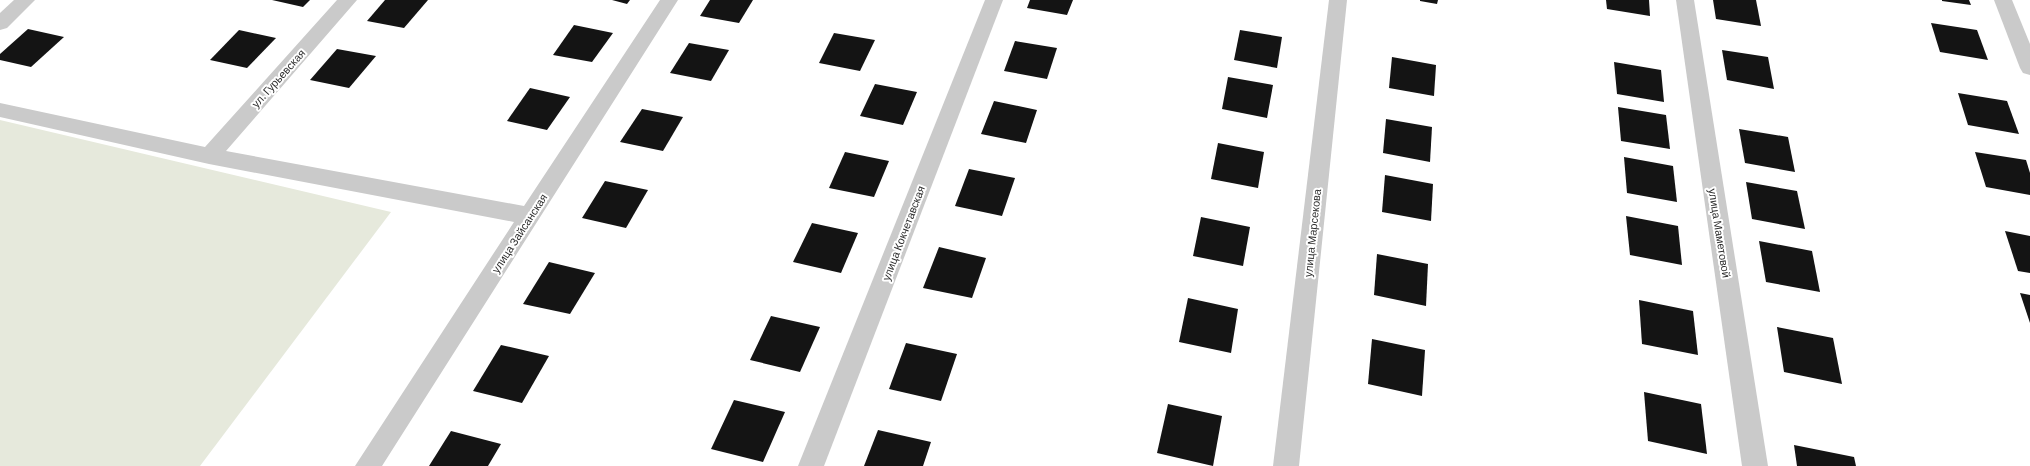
<svg xmlns="http://www.w3.org/2000/svg" width="2030" height="466" viewBox="0 0 2030 466" font-family="Barlow,sans-serif">
<style>
.green{fill:#e6e9dc}
.building{fill:#141414}
.lines{fill:none;stroke-linecap:round;stroke-linejoin:round}
.minor{fill:#cacaca;fill-rule:evenodd}
.labels{text-anchor:middle;dominant-baseline:central;stroke-width:4;stroke-linejoin:round;paint-order:stroke}
.street-label{font-size:11px;fill:#2d2d2d;stroke:#fff}
</style>
<rect width="100%" height="100%" fill="#fff"/>
<path class="green" d="M 0,120 L 391,212 L 200,466 L 0,466 Z"/>
<g class="building">
<path d="M 272,0 L 310,0 L 303,7 Z"/>
<path d="M 385,0 L 428,0 L 404,28 L 367,21 Z"/>
<path d="M 612,0 L 630,0 L 627,4 Z"/>
<path d="M 710,0 L 753,0 L 739,23 L 700,16 Z"/>
<path d="M 1030,0 L 1073,0 L 1067,15 L 1027,8 Z"/>
<path d="M 1420,0 L 1438,0 L 1437,4 L 1420,1 Z"/>
<path d="M 1606,0 L 1649,0 L 1650,16 L 1607,9 Z"/>
<path d="M 1713,0 L 1756,0 L 1761,26 L 1716,19 Z"/>
<path d="M 1942,0 L 1969,0 L 1971,5 L 1942,1 Z"/>
<path d="M 1931,23 L 1977,30 L 1988,60 L 1940,52 Z"/>
<path d="M 574,25 L 613,33 L 592,62 L 553,55 Z"/>
<path d="M 28,29 L 64,37 L 31,67 L 0,60 L 0,54 Z"/>
<path d="M 239,30 L 276,38 L 247,68 L 210,60 Z"/>
<path d="M 1240,30 L 1282,37 L 1277,68 L 1234,60 Z"/>
<path d="M 834,33 L 875,40 L 860,71 L 819,63 Z"/>
<path d="M 1015,41 L 1057,48 L 1047,79 L 1004,71 Z"/>
<path d="M 689,43 L 729,50 L 711,81 L 670,73 Z"/>
<path d="M 337,49 L 376,56 L 349,88 L 310,80 Z"/>
<path d="M 1722,50 L 1768,57 L 1774,89 L 1727,80 Z"/>
<path d="M 1392,57 L 1436,65 L 1434,96 L 1389,88 Z"/>
<path d="M 1614,62 L 1661,70 L 1664,102 L 1617,94 Z"/>
<path d="M 1228,77 L 1273,85 L 1267,118 L 1222,109 Z"/>
<path d="M 875,84 L 917,92 L 903,125 L 860,116 Z"/>
<path d="M 530,88 L 570,97 L 547,130 L 507,121 Z"/>
<path d="M 1958,93 L 2007,101 L 2019,134 L 1968,125 Z"/>
<path d="M 994,101 L 1037,110 L 1026,143 L 981,134 Z"/>
<path d="M 1618,107 L 1666,115 L 1670,149 L 1621,141 Z"/>
<path d="M 642,109 L 683,117 L 663,151 L 620,142 Z"/>
<path d="M 1386,119 L 1432,127 L 1430,162 L 1383,153 Z"/>
<path d="M 1739,129 L 1788,137 L 1795,172 L 1745,163 Z"/>
<path d="M 1218,143 L 1264,152 L 1258,188 L 1211,179 Z"/>
<path d="M 845,152 L 889,161 L 874,197 L 829,188 Z"/>
<path d="M 1975,152 L 2026,160 L 2030,173 L 2030,195 L 1986,187 Z"/>
<path d="M 1624,157 L 1673,166 L 1677,202 L 1627,193 Z"/>
<path d="M 969,169 L 1015,178 L 1002,216 L 955,206 Z"/>
<path d="M 1385,175 L 1433,184 L 1431,221 L 1382,212 Z"/>
<path d="M 605,181 L 648,190 L 626,228 L 582,218 Z"/>
<path d="M 1746,182 L 1797,191 L 1805,229 L 1752,219 Z"/>
<path d="M 1626,216 L 1678,226 L 1682,265 L 1630,255 Z"/>
<path d="M 1201,217 L 1250,227 L 1243,266 L 1193,256 Z"/>
<path d="M 812,223 L 858,233 L 841,273 L 793,262 Z"/>
<path d="M 2005,231 L 2030,236 L 2030,273 L 2018,271 Z"/>
<path d="M 1759,241 L 1812,251 L 1820,292 L 1766,282 Z"/>
<path d="M 939,247 L 986,258 L 972,298 L 923,288 Z"/>
<path d="M 1377,254 L 1428,264 L 1426,306 L 1374,295 Z"/>
<path d="M 549,262 L 595,273 L 570,314 L 523,304 Z"/>
<path d="M 2020,293 L 2030,295 L 2030,323 Z"/>
<path d="M 1188,298 L 1238,309 L 1231,353 L 1179,342 Z"/>
<path d="M 1639,300 L 1693,311 L 1698,355 L 1642,344 Z"/>
<path d="M 771,316 L 820,327 L 800,372 L 750,360 Z"/>
<path d="M 1777,327 L 1833,338 L 1842,384 L 1784,372 Z"/>
<path d="M 1372,339 L 1425,350 L 1422,396 L 1368,384 Z"/>
<path d="M 906,343 L 957,354 L 941,401 L 889,389 Z"/>
<path d="M 501,345 L 549,356 L 522,403 L 473,391 Z"/>
<path d="M 1644,392 L 1701,404 L 1707,454 L 1648,441 Z"/>
<path d="M 734,400 L 785,412 L 763,462 L 711,449 Z"/>
<path d="M 1168,404 L 1222,416 L 1213,466 L 1157,453 Z"/>
<path d="M 878,430 L 931,442 L 923,466 L 864,466 Z"/>
<path d="M 451,431 L 501,444 L 488,466 L 429,466 Z"/>
<path d="M 1794,445 L 1854,457 L 1856,466 L 1797,466 Z"/>
</g>
<g class="lines">
<g class="minor">
<path d="M 14,0 L 35,0 L 7,28 L 0,30 L 0,13 Z"/>
<path d="M 337,0 L 357,0 L 226,151 L 524,206 L 660,0 L 678,0 L 382,466 L 355,466 L 514,222 L 209,164 L 0,117 L 0,103 L 205,147 Z"/>
<path d="M 985,0 L 1003,0 L 824,466 L 798,466 Z"/>
<path d="M 1329,0 L 1347,0 L 1299,466 L 1273,466 Z"/>
<path d="M 1676,0 L 1694,0 L 1768,466 L 1742,466 Z"/>
<path d="M 1994,0 L 2012,0 L 2030,44 L 2030,75 L 2023,73 L 2020,68 Z"/>
</g>
</g>
<g class="labels">
<g class="street-label">
<text transform="translate(278 78) rotate(-48)">ул. Гурьевская</text>
<text transform="translate(519 233) rotate(-57)">улица Зайсанская</text>
<text transform="translate(903 233) rotate(-69)">улица Кокчетавская</text>
<text transform="translate(1312 233) rotate(-84)">улица Марсекова</text>
<text transform="translate(1720 233) rotate(81)">улица Маметовой</text>
</g>
</g>
</svg>
